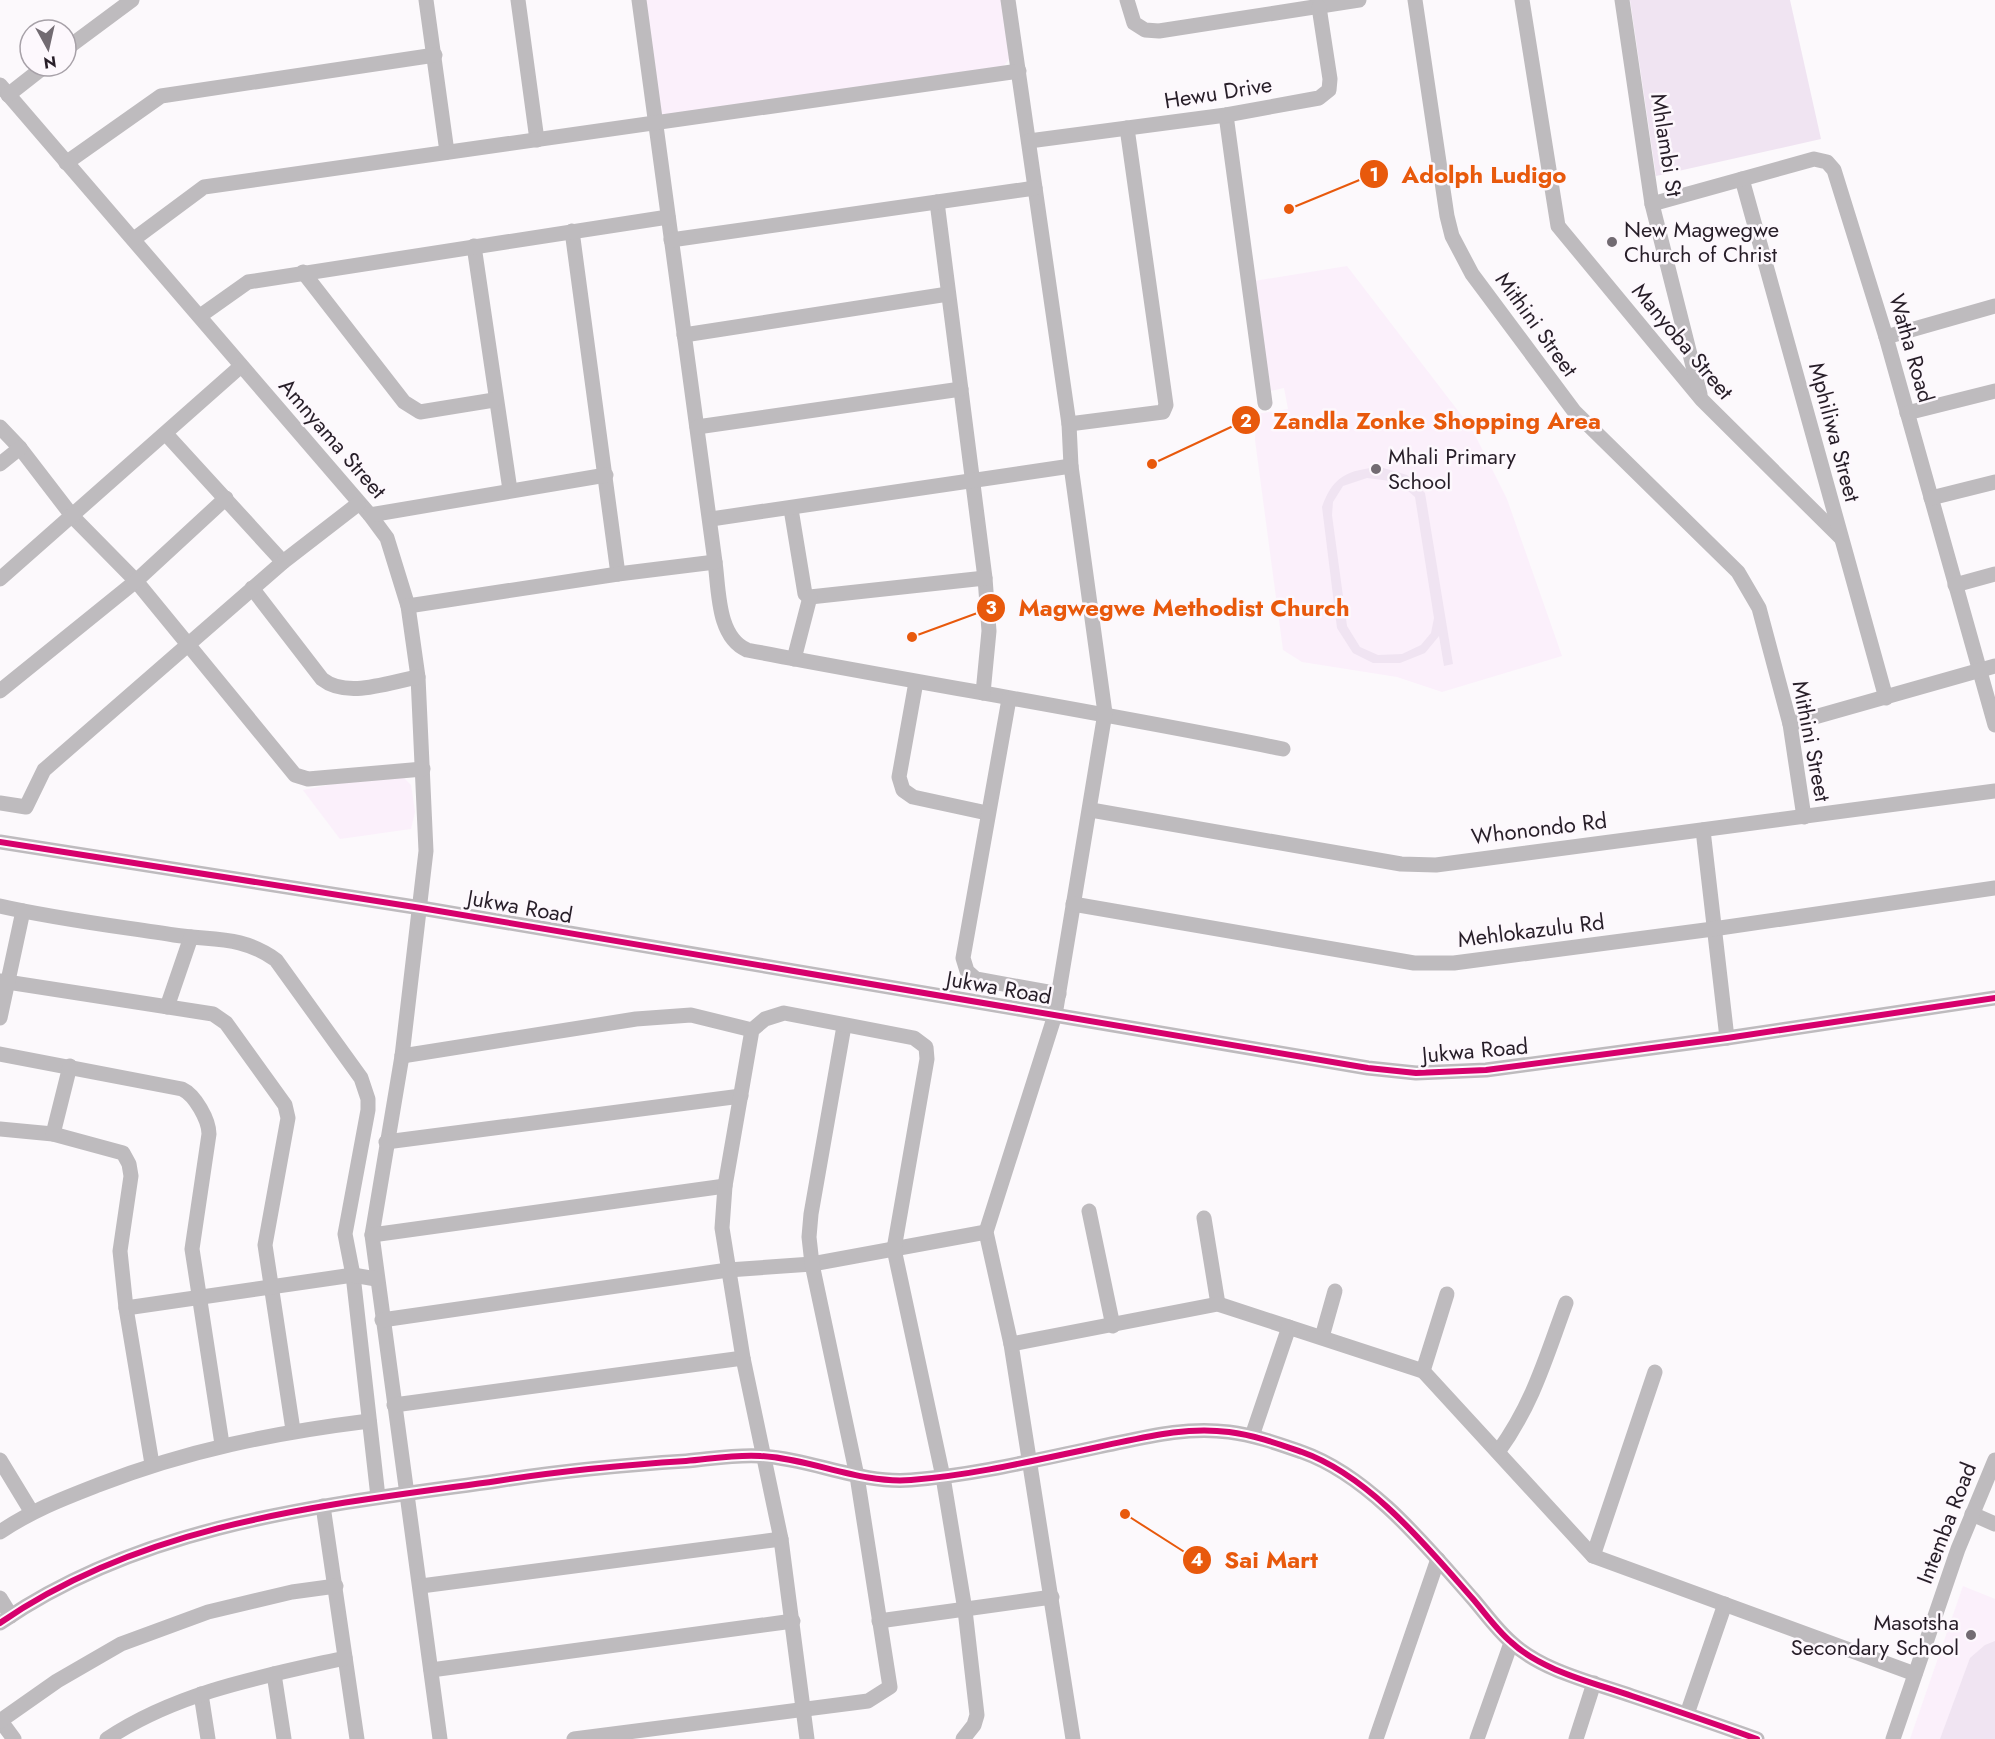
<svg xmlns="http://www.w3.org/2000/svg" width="1995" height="1739" viewBox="0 0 1995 1739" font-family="Jost,sans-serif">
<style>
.built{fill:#fbf0fb}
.green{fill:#f0e4f2;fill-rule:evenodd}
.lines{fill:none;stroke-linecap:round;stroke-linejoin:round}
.minor{stroke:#bebbbe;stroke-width:15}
.cycleway-casing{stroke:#fdf8fd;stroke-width:10}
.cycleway{stroke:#d6006c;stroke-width:6}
.poi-dot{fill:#726b72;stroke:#fdf8fd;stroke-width:2}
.labels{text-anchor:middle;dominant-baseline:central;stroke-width:5;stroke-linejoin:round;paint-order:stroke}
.street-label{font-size:22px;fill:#271e28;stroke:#fdf8fd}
.poi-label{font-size:22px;fill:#271e28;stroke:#fdf8fd;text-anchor:start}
.leader{fill:none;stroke:#e8590c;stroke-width:2}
.callout-dot{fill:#e8590c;stroke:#fdf8fd;stroke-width:2}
.mark-label{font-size:18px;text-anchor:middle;font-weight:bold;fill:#fff}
.callout-label{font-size:24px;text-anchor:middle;font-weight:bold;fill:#e8590c;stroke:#fdf8fd;stroke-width:5;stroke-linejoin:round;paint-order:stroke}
</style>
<rect width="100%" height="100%" fill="#fcf9fc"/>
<g class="built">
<path d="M 643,0 L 1001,0 L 1010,58 L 1001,69 L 659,117 Z"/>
<path d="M 1347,266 L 1472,429 L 1507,499 L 1562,656 L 1442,692 L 1397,677 L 1302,662 L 1283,650 L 1255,440 L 1256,414 L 1288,409 L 1284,388 L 1271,391 L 1254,281 Z"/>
<path d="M 402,776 L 411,785 L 415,812 L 411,829 L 340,839 L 303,790 L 333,784 Z"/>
<path d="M 1963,1586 L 1995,1599 L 1995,1739 L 1910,1739 Z"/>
</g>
<g class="green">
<path d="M 1630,0 L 1790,0 L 1821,139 L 1656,176 Z"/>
<path d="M 1380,467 L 1407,475 L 1425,493 L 1453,664 L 1444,666 L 1439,636 L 1425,653 L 1400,663 L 1373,663 L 1353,653 L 1337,628 L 1322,507 C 1333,476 1348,470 1380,467 ZM 1367,478 L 1398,482 L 1415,497 L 1434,618 L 1431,633 L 1421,645 L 1402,654 L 1378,655 L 1360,647 L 1347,626 L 1332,515 L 1333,502 L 1343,486 Z"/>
<path d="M 1995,1641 L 1995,1739 L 1940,1739 L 1970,1658 L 1985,1645 Z"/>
</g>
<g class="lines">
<g class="minor">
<path d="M 426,0 L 447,152"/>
<path d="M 518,0 L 537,140"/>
<path d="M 639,0 L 715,562 C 719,590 717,637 747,650 C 925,684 1105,713 1283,749"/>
<path d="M 1008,0 L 1069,424 L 1071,466 L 1105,713 L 1055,1015 L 986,1232 L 1011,1344 L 1073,1739"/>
<path d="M 1127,0 L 1134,23 L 1145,30 L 1159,31 L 1359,0"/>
<path d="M 1415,0 L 1447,216 L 1452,236 L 1472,274 L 1574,411 L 1738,572 L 1759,608 L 1790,724 L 1804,817"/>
<path d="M 1522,0 L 1558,226 L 1702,400 L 1841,538"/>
<path d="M 1622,0 L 1652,204 L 1700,394"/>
<path d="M 66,49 L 132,0"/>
<path d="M 0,85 L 370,515 L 387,538 L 408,606 L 418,677 L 426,851 L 402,1056 L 372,1235 L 440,1739"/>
<path d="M 8,95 L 45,66"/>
<path d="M 1226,115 L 1265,403"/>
<path d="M 1029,141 L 1226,115 L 1319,98 L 1329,90 L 1330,79 L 1319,7"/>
<path d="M 66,163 L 161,96 L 435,55"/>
<path d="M 1742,179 L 1886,698"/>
<path d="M 937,202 L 985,578 L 989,631 L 983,693"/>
<path d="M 1652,204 L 1814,159 L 1827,162 L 1834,170 L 1886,337 L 1995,725"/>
<path d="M 572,231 L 618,574"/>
<path d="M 134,239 L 204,187 L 1019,71"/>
<path d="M 671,240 L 1035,188"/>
<path d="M 474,246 L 510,490"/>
<path d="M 303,272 L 404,402 L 420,412 L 494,400"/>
<path d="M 200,316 L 248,282 L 668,217"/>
<path d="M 684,335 L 948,294"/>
<path d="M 1886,337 L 1995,306"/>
<path d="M 1907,413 L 1995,391"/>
<path d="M 1069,424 L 1163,412 L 1166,405 L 1127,128"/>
<path d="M 0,427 L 20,448 L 73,517 L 136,581 L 295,775 L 308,779 L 423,769"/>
<path d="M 697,427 L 961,389"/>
<path d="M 166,434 L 283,562"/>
<path d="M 0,464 L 20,448"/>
<path d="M 1931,498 L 1995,482"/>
<path d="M 791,509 L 805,594 L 810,597 L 985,578"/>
<path d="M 370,515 L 606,475"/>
<path d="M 711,519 L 1071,466"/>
<path d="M 0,579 L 241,366"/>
<path d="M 1955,585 L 1995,574"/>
<path d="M 252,588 L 322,679 C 347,699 389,682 418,677"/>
<path d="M 408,606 L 618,574 L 715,562"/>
<path d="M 794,659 L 810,597"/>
<path d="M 916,682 L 899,777 L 903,790 L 913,797 L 987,813"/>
<path d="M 0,691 L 136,581 L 226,498"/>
<path d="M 1009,699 L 963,958 L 967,971 L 976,979 L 1059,994"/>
<path d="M 1790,724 L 1995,666"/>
<path d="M 0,803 L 26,807 L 44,770 L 283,562 L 358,504"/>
<path d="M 1091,810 L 1401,864 L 1436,865 L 1995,791"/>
<path d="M 1703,830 L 1727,1038"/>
<path d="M 0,842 L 421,908 L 1368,1068 L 1416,1073 L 1486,1070 L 1727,1038 L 1995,998"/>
<path d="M 1073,904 L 1414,963 L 1454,963 L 1713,929 L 1995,888"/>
<path d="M 0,906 C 57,919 116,926 174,935 C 214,941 241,935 276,960 L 361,1078 L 368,1099 L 368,1110 L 345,1234 L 353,1275 L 378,1497"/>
<path d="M 0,981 L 213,1014 L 226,1023 L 285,1105 L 288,1118 L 265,1245 L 293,1430"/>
<path d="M 167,1007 L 191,937"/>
<path d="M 0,1018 L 23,911"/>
<path d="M 0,1054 L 182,1089 C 195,1095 209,1120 209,1134 L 192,1249 L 222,1444"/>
<path d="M 402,1056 L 636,1019 L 691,1015 L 752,1030"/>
<path d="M 0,1129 L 53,1134 L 123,1153 L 129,1164 L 131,1176 L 120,1251 L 126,1308 L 152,1464"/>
<path d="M 53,1134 L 70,1066"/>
<path d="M 386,1142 L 741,1096"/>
<path d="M 1089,1211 L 1113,1326"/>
<path d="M 1204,1218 L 1218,1304"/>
<path d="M 372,1235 L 725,1186"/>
<path d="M 126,1308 L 353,1275 L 376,1279"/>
<path d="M 382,1320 L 728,1270 L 812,1264 L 986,1232"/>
<path d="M 1322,1337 L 1335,1291"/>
<path d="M 1011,1344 L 1218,1304 L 1423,1371 L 1593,1556 L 1915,1674"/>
<path d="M 1423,1371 L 1447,1294"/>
<path d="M 394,1405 L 743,1358"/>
<path d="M 1252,1436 L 1289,1327"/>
<path d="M 1498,1452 C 1533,1404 1546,1357 1566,1303"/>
<path d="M 0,1460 L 31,1511"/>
<path d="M 323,1506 L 357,1739"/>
<path d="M 1972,1514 L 1995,1524"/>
<path d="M 0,1532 C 33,1510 62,1499 98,1485 C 188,1450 273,1433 369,1421"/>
<path d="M 1593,1556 L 1655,1372"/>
<path d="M 421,1586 L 781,1539"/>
<path d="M 0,1598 L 11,1616"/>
<path d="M 879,1621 L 1052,1597"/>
<path d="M 0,1623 C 146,1522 326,1505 497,1481 C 560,1471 622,1465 686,1461 C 710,1459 737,1454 761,1456 C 812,1459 860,1484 911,1480 C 974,1475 1036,1460 1098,1447 C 1142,1438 1184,1426 1229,1432 C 1254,1435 1279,1444 1302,1452 C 1370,1476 1427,1547 1473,1599 C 1485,1613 1497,1630 1511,1642 C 1542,1671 1592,1682 1632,1696 C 1674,1710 1716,1724 1757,1739"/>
<path d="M 431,1670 L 793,1621"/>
<path d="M 274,1674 L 284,1739"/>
<path d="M 201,1694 L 208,1739"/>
<path d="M 1687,1714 L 1725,1604"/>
<path d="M 0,1720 L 14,1739"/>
<path d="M 0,1721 L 57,1681 L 121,1644 L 208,1612 L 292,1592 L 336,1586"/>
<path d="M 107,1739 C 177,1692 264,1676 345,1658"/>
<path d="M 574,1739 L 868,1701 L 890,1687 L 857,1476 L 812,1264 L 809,1237 L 811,1214 L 844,1026"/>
<path d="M 807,1739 L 781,1539 L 743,1358 L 722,1228 L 725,1186 L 752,1030 L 765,1019 L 784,1013 L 914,1038 L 926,1047 L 927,1059 L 894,1249 L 943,1477 L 965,1610 L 977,1715 L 974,1725 L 963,1739"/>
<path d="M 1376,1739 L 1438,1559"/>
<path d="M 1477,1739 L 1511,1643"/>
<path d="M 1576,1739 L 1594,1683"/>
<path d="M 1893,1739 L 1958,1549 L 1995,1460"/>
</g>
<defs>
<g id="cycleway">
<path d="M 0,842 L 421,908 L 1368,1068 L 1416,1073 L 1486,1070 L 1727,1038 L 1995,998"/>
<path d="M 0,1623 C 146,1522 326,1505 497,1481 C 560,1471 622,1465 686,1461 C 710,1459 737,1454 761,1456 C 812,1459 860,1484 911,1480 C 974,1475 1036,1460 1098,1447 C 1142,1438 1184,1426 1229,1432 C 1254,1435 1279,1444 1302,1452 C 1370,1476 1427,1547 1473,1599 C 1485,1613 1497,1630 1511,1642 C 1542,1671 1592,1682 1632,1696 C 1674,1710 1716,1724 1757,1739"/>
</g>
</defs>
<use href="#cycleway" class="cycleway-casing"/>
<use href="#cycleway" class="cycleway"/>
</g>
<g class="poi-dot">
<circle cx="1612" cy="242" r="6"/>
<circle cx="1376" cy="469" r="6"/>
<circle cx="1971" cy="1635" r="6"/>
</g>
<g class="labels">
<g class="street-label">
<text transform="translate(1218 92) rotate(-9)">Hewu Drive</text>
<text transform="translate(1667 145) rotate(81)">Mhlambi St</text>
<text transform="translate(1537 324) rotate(54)">Mithini Street</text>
<text transform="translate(1683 341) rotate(50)">Manyoba Street</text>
<text transform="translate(1912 348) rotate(74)">Watha Road</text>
<text transform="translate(1835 432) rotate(75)">Mphiliwa Street</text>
<text transform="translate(333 438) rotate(49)">Amnyama Street</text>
<text transform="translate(1812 741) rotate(79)">Mithini Street</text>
<text transform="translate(1539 828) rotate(-7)">Whonondo Rd</text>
<text transform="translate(520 906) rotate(10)">Jukwa Road</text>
<text transform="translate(1531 930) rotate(-7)">Mehlokazulu Rd</text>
<text transform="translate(999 987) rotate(10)">Jukwa Road</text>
<text transform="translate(1475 1050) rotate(-5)">Jukwa Road</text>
<text transform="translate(1946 1523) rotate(-69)">Intemba Road</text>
</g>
<g class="poi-label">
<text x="1624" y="229">New Magwegwe<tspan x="1624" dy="25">Church of Christ</tspan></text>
<text x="1388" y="456">Mhali Primary<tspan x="1388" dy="25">School</tspan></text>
<text x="1959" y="1622" text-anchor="end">Masotsha<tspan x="1959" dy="25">Secondary School</tspan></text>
</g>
</g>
<path class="leader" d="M1289 209L1374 174M1152 464L1246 420M912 637L991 608M1125 1514L1197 1560"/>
<g class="callout-dot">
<circle cx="1289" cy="209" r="6"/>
<circle cx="1152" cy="464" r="6"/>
<circle cx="912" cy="637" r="6"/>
<circle cx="1125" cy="1514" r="6"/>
<circle cx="1374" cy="174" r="15"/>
<circle cx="1246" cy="420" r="15"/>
<circle cx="991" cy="608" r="15"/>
<circle cx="1197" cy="1560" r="15"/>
</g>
<g class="mark-label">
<text x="1374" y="181">1</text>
<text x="1246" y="427">2</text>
<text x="991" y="614">3</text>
<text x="1197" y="1566">4</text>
</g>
<g class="callout-label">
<text x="1484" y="183">Adolph Ludigo</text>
<text x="1437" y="429">Zandla Zonke Shopping Area</text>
<text x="1184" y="616">Magwegwe Methodist Church</text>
<text x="1271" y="1568">Sai Mart</text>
</g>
<g transform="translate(48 48) rotate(172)"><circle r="28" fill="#fdf8fd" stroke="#a7a1a8" stroke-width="1.5"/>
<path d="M0-4.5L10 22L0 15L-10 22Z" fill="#726b72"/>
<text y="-9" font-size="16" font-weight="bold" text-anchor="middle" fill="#271e28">N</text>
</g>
</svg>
